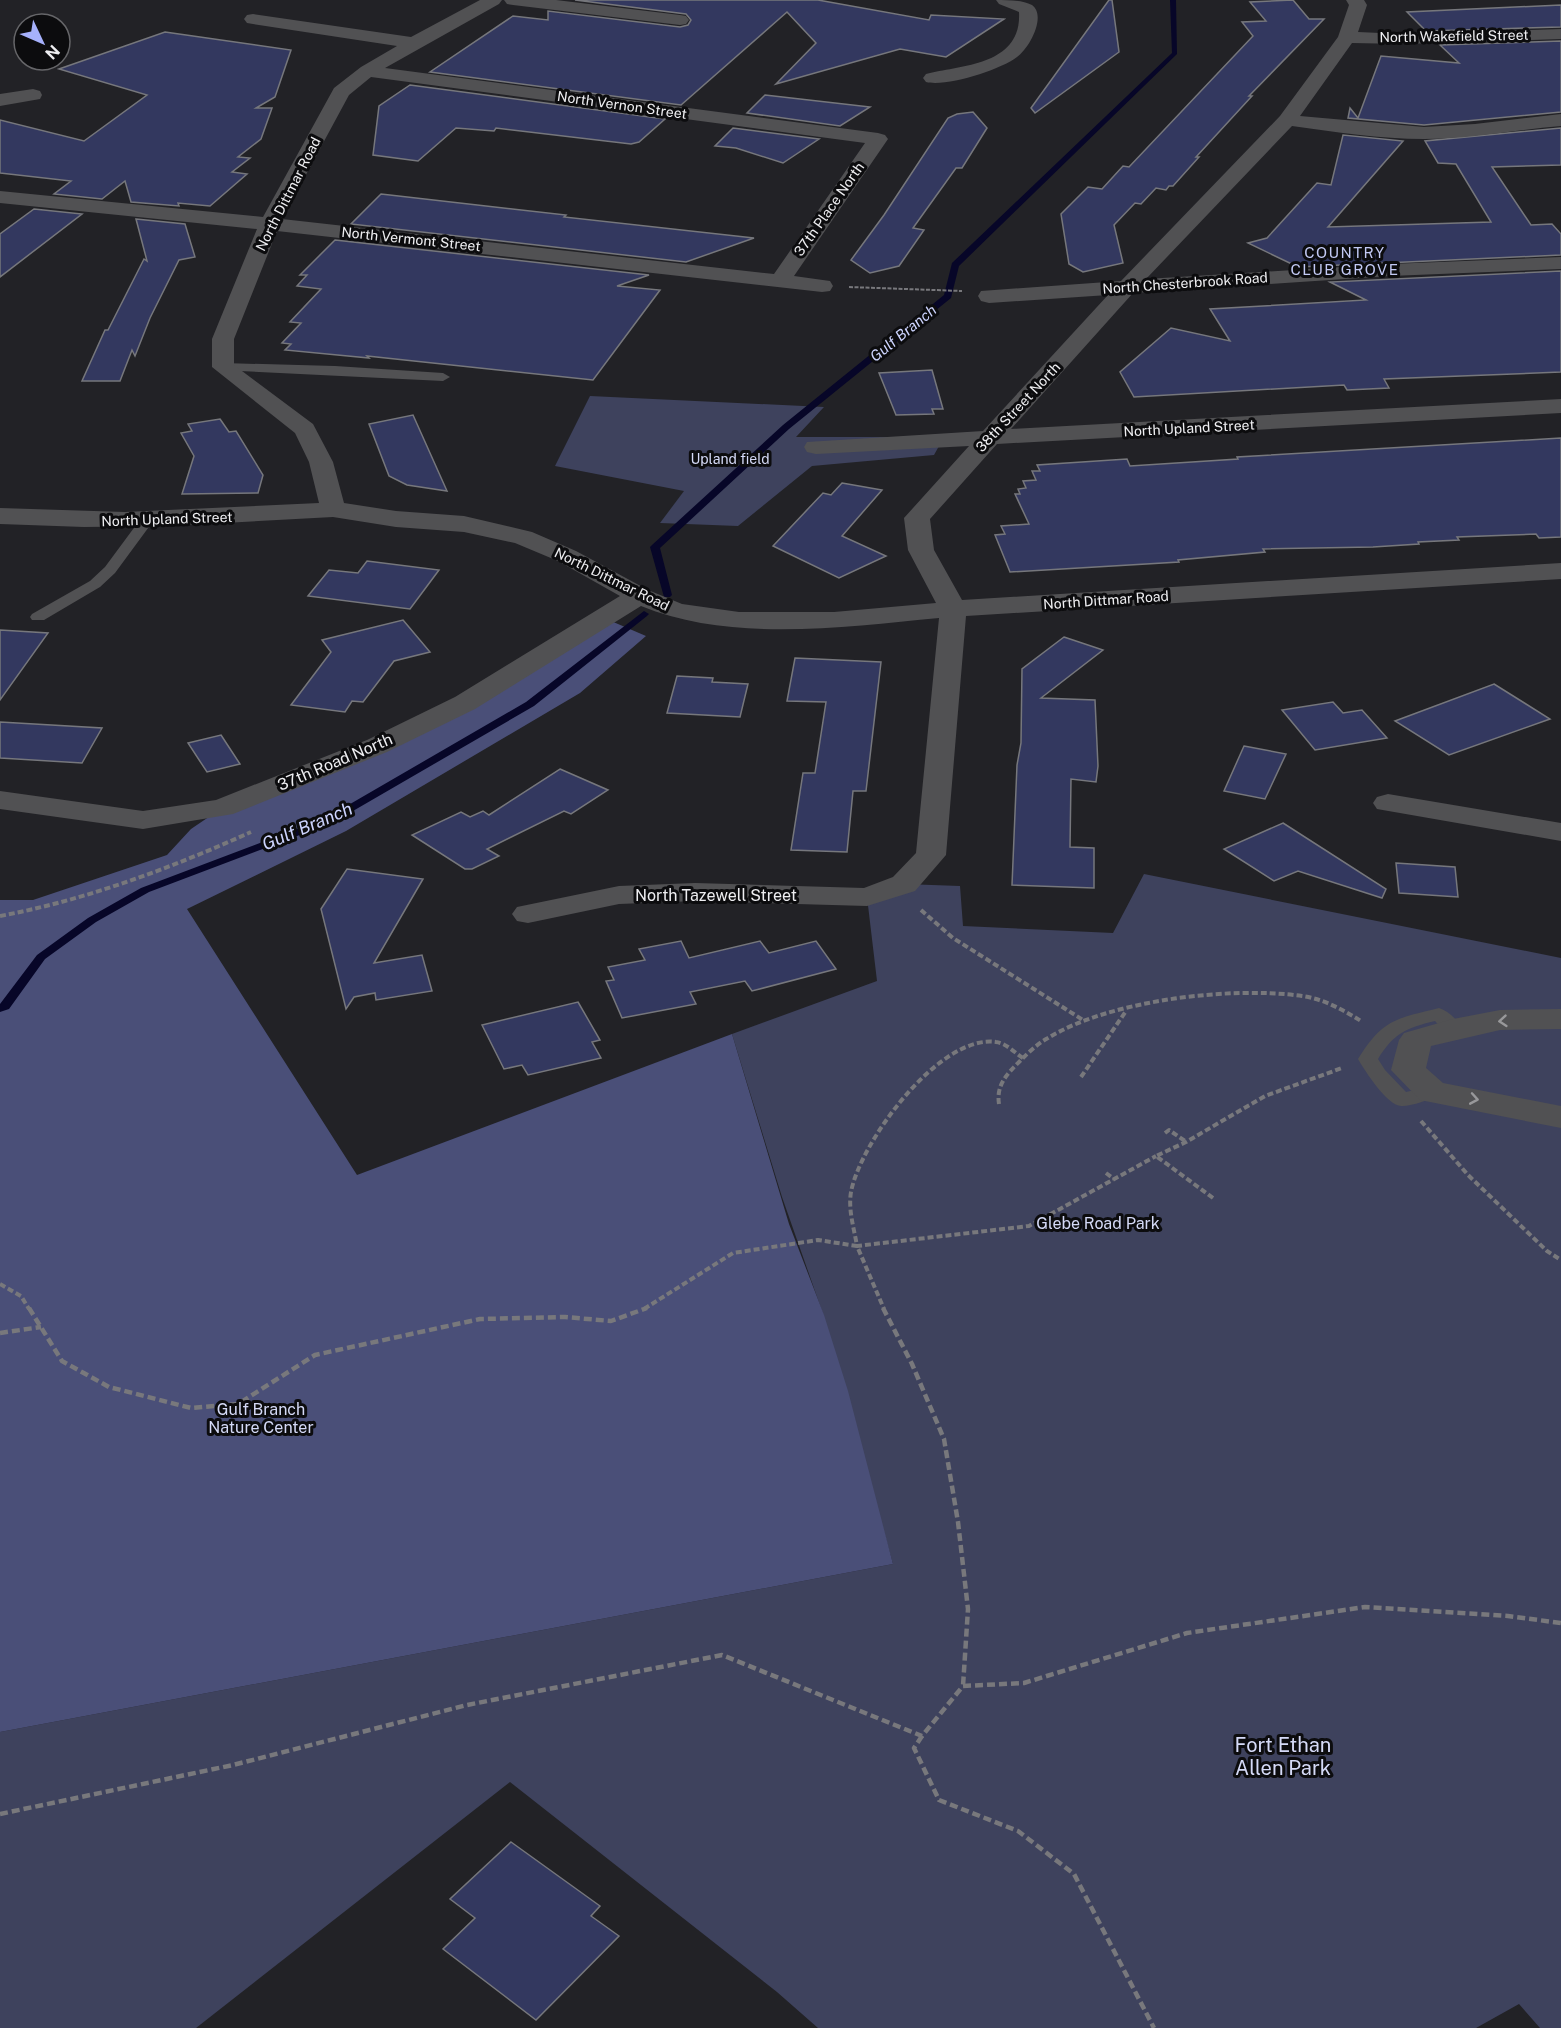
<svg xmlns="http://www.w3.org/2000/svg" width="1561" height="2028" viewBox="0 0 1561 2028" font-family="'Public Sans',sans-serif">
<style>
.green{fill:#3e425d}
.forest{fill:#4a4f78}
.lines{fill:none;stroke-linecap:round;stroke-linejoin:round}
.stream{fill:#070628;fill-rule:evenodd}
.building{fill:#33385f;stroke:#76777c;stroke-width:1.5}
.path-far2{stroke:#78787c;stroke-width:2;stroke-dasharray:4 1.5;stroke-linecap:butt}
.path-far1{stroke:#78787c;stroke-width:4;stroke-dasharray:6 3;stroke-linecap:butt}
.path{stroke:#78787c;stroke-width:4.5;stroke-dasharray:8 4;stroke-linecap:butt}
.service{fill:#515153;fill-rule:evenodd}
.minor{fill:#515153;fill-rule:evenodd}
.oneway{stroke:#98989a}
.labels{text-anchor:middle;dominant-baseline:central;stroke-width:6;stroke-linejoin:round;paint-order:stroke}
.far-street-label{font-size:14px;fill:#eeeef1;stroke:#0c0c0e}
.far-park-label{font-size:14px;fill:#d5daf7;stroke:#0c0c0e}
.far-neighbourhood-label{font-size:15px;letter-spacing:1.5px;fill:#c3caf5;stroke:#0c0c0e}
.far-water-label{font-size:15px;font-style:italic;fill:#cdd4fe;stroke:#0c0c0e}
.street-label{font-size:16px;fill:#eeeef1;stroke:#0c0c0e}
.park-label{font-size:16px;fill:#d5daf7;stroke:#0c0c0e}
.water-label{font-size:18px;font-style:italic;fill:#cdd4fe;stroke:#0c0c0e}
.near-park-label{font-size:20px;fill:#d5daf7;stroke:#0c0c0e}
</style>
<rect width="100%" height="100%" fill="#222226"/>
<g class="green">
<path d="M 590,396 L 824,407 L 796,437 L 944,437 L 934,455 L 812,466 L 738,526 L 660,523 L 684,491 L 555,466 Z"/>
<path d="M 1144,874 L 1561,958 L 1561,2028 L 1540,2028 L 1519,2004 L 1476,2028 L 818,2028 L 777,1992 L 510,1782 L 196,2028 L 0,2028 L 0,1732 L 893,1564 L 822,1311 L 782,1197 L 732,1034 L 877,981 L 867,897 L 904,884 L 960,886 L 963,926 L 1113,933 Z"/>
</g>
<path class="forest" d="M 604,618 L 646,636 L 580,693 L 346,831 L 187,909 L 357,1175 L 732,1034 L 789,1224 L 824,1315 L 848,1391 L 893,1564 L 0,1732 L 0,900 L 33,900 L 167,855 L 191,829 L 222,808 L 377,746 Z"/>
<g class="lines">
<g class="stream">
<path d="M 1170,0 L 1176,0 L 1177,54 L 959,266 L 951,298 L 789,429 L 660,548 L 672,595 L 670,597 L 664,597 L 650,547 L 652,545 L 783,425 L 944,295 L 952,263 L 1172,53 Z"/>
<path d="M 644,611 L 649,614 L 647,616 L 534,706 L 334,822 L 149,892 L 96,922 L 45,959 L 9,1009 L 0,1012 L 0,1004 L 37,955 L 88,918 L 141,888 L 326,818 L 526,702 Z"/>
</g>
</g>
<g class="building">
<path d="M 575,0 L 818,0 L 929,20 L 931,15 L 1004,19 L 946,57 L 900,49 L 776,84 L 816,43 L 787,12 L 681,105 L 430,72 L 513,16 L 548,20 L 548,11 L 680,27 L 688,25 L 691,20 L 686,14 Z"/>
<path d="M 1109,0 L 1112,0 L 1119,52 L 1035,113 L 1031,108 Z"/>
<path d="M 1293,0 L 1309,19 L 1324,19 L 1249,96 L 1252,96 L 1196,157 L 1199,157 L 1173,186 L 1169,186 L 1166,190 L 1156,188 L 1141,204 L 1135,203 L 1114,225 L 1123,263 L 1083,272 L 1069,264 L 1061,214 L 1088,187 L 1102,189 L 1123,166 L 1129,167 L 1253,36 L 1242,22 L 1266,21 L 1250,2 Z"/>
<path d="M 1561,5 L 1561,27 L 1426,31 L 1407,12 Z"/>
<path d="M 165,32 L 291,50 L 275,97 L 256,108 L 272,108 L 261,139 L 238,157 L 250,158 L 232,172 L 247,174 L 210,206 L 178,203 L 179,206 L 131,202 L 125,181 L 102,199 L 54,194 L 71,181 L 0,173 L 0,120 L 84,141 L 147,95 L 59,69 Z"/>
<path d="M 1561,41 L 1561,112 L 1424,125 L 1348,118 L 1350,108 L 1358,118 L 1381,56 L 1459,63 L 1440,45 Z"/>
<path d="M 410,85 L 665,119 L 639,142 L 631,144 L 496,128 L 494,131 L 456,128 L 418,161 L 373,155 L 379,106 Z"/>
<path d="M 765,95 L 870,107 L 840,126 L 747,113 Z"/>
<path d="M 973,112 L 987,128 L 962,168 L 956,168 L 913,228 L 924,230 L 899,266 L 870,273 L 851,260 L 884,215 L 948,118 L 957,114 Z"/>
<path d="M 733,128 L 819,139 L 783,163 L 736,148 L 715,146 Z"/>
<path d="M 1561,128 L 1561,165 L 1492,167 L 1531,225 L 1552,224 L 1561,234 L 1561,255 L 1298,267 L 1248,243 L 1267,238 L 1317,183 L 1331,185 L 1343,135 L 1403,141 L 1328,227 L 1491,222 L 1456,164 L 1438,163 L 1425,141 Z"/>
<path d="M 381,194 L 566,215 L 564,217 L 754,238 L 686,262 L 351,224 Z"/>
<path d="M 34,209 L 82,214 L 0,277 L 0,234 Z"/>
<path d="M 136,219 L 185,224 L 195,257 L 179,260 L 150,318 L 135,356 L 132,350 L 120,381 L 82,381 L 105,330 L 108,330 L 144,259 L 147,261 Z"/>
<path d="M 335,240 L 649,275 L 617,286 L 660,290 L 593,380 L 367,356 L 369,358 L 285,350 L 291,344 L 282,343 L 301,323 L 290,322 L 321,289 L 297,286 L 307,275 L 300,275 Z"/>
<path d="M 1561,271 L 1561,372 L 1384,379 L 1389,388 L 1347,390 L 1344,385 L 1134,397 L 1120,372 L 1171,328 L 1230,341 L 1210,309 L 1366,300 L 1330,282 Z"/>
<path d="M 932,370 L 943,409 L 932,409 L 934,414 L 896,415 L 879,373 Z"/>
<path d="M 413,415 L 447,491 L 407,485 L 389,476 L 369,424 Z"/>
<path d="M 220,419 L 229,432 L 236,431 L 263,475 L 258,493 L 182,494 L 194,456 L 181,433 L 192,431 L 188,424 Z"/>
<path d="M 1561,438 L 1561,537 L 1539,538 L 1536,534 L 1457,537 L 1459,540 L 1418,542 L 1419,544 L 1373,547 L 1263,549 L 1265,552 L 1178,560 L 1179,562 L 1010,572 L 995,535 L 1005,534 L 1001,526 L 1029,524 L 1015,494 L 1020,494 L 1018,489 L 1026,488 L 1023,481 L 1036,480 L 1032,471 L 1040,471 L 1037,465 L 1127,459 L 1130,466 L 1238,459 L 1237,457 Z"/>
<path d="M 842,483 L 882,490 L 842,536 L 886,556 L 839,578 L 773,546 L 823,493 L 831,495 Z"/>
<path d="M 367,561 L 439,570 L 410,609 L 308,596 L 329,570 L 358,573 Z"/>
<path d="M 403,620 L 430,652 L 394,661 L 363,702 L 352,701 L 345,712 L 291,705 L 331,652 L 322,640 Z"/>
<path d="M 0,630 L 48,633 L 0,700 Z"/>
<path d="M 1064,637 L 1103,650 L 1041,698 L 1095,700 L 1098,766 L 1096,782 L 1071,779 L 1070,847 L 1094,848 L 1094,888 L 1012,885 L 1017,765 L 1021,743 L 1022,669 Z"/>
<path d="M 795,658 L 881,662 L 866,791 L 853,791 L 847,852 L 791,850 L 803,773 L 815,773 L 826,702 L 787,701 Z"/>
<path d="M 677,676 L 713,678 L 712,682 L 748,684 L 740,717 L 667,713 Z"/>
<path d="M 1494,684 L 1550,719 L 1449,755 L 1395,721 Z"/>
<path d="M 1333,702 L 1343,713 L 1362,710 L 1387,738 L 1315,750 L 1282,710 Z"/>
<path d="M 0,722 L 102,728 L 82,763 L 0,758 Z"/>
<path d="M 221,735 L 240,764 L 207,772 L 188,743 Z"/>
<path d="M 1244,746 L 1286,754 L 1265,799 L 1224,791 Z"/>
<path d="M 560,769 L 608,790 L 571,814 L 564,811 L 487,849 L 499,856 L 472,869 L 465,869 L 412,835 L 461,812 L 470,817 L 483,811 L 489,815 Z"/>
<path d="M 1283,823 L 1386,889 L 1382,898 L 1298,871 L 1274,881 L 1224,849 Z"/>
<path d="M 1396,863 L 1455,867 L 1458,897 L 1399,893 Z"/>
<path d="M 347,869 L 423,879 L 374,963 L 422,955 L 432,991 L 376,1000 L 375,993 L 354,997 L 346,1009 L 321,909 Z"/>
<path d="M 681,941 L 689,958 L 760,941 L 769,953 L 816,941 L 836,969 L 752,991 L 745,981 L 690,992 L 696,1004 L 622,1018 L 606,981 L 614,980 L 608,967 L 645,960 L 639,949 Z"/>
<path d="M 578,1002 L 600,1040 L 592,1042 L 601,1058 L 528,1075 L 522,1065 L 504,1069 L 482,1025 Z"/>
<path d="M 511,1842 L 600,1906 L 591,1916 L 619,1936 L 536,2020 L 443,1949 L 475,1918 L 450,1899 Z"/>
</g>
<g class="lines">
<path class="path-far2" d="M 849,287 L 962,291"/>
<g class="path-far1">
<path d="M 921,910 L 953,938 L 1083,1020"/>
<path d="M 0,916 C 86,900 171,868 251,832"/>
<path d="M 1023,1058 C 1015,1053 1006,1043 996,1042 C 939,1034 860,1143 851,1192 C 848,1210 854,1228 857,1246 L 1029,1226 L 1156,1156"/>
<path d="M 1081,1077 L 1126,1011"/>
<path d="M 999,1104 C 996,1085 1007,1074 1020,1061 C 1028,1053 1037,1044 1048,1038 C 1110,1000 1231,986 1302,996 C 1324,999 1343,1010 1361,1021"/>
<path d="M 1421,1121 L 1468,1175 L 1547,1251 L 1561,1260"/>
<path d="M 1165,1133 L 1169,1130 L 1185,1141"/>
<path d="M 1106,1173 L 1114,1179"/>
<path d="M 1213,1198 L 1156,1156 L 1186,1142 L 1265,1096 L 1342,1068"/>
<path d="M 0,1284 L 21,1296 L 29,1309"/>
<path d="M 644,1309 L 733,1253 L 818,1240 L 857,1246 L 884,1309"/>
</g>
<g class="path">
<path d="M 29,1308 L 62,1361 L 109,1387 L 191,1408 L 238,1404 L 315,1355 L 480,1319 L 565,1317 L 611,1321 L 647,1308"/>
<path d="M 883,1308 L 912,1364 L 944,1439 L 958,1522 L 968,1609 L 963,1686"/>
<path d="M 0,1333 L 41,1327"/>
<path d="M 922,1736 L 914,1748 L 939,1800 L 1018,1831 L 1074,1874 L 1154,2028"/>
<path d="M 0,1814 L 233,1765 L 467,1705 L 722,1655 L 922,1736 L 963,1686 L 1024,1683 L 1187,1633 L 1365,1607 L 1508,1616 L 1561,1623"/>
</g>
<g class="service">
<path d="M 223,363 L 335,366 L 443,373 L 450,377 L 443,381 L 218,370 L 216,367 Z"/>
<path d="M 147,516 L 154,520 L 115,573 L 100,587 L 44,620 L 32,620 L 30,617 L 32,614 L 90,581 L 105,567 L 142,517 Z"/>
<path d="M 1439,1008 C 1449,1011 1457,1020 1463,1029 L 1460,1033 L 1446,1033 L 1435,1021 C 1406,1028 1394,1033 1378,1059 L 1385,1070 L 1406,1092 L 1432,1086 L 1439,1088 L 1442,1092 L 1439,1096 C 1428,1099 1414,1106 1402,1106 C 1388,1107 1365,1071 1358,1059 C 1383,1019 1395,1019 1439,1008 Z"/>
</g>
<g class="minor">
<path d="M 480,0 L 502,0 L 499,4 L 385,68 L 878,133 L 885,135 L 888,139 L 794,276 L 830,281 L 833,286 L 830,291 L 822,292 L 277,231 L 234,339 L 234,365 L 313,424 L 333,462 L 344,503 L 396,511 L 464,516 L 532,532 L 576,551 L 648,590 L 682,604 L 739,612 L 834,612 L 936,603 L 908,550 L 904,518 L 969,446 L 816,454 L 807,452 L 804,447 L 807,442 L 983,431 L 1108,295 L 989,303 L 981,301 L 978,296 L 981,291 L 1121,281 L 1280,116 L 1338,37 L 1349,5 L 1346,0 L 1364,0 L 1367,5 L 1358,32 L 1403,34 L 1561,29 L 1561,39 L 1403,44 L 1352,43 L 1300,116 L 1424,127 L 1475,124 L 1561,114 L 1561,126 C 1515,130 1470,139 1424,139 C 1380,139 1335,132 1292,126 L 1146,279 L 1390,264 L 1561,257 L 1561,269 L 1390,276 L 1133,293 L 1011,429 L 1561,399 L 1561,413 L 997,444 L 930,519 L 934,550 L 962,600 L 1561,563 L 1561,579 L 966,616 L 946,855 L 915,891 L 867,906 L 695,901 L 619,904 L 528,923 L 517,921 L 512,914 L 517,907 L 619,886 L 695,883 L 864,888 L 893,877 L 916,853 L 939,618 C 843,627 732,643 641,606 L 475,709 L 387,752 L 233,814 L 143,829 L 0,809 L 0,791 L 143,811 L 216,800 L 367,740 L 455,697 L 620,596 L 558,561 L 515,543 L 464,532 L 396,527 L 333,517 L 167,526 L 84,527 L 0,524 L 0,508 L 125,512 L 319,503 L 309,462 L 295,433 L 212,367 L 212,339 L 257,229 L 0,203 L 0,191 L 263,217 L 334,88 L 361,67 L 397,46 L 253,24 L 247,23 L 244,19 L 247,15 L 253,14 L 411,37 ZM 371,77 L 865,143 L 774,274 L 282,219 L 349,95 Z"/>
<path d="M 504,0 L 556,0 L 680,15 L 686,16 L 689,20 L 686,24 L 680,25 L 513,5 L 507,4 Z"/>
<path d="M 996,0 C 1008,0 1022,0 1032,5 C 1047,16 1029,49 1017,57 C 1000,70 947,87 926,82 L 923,78 L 926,74 C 964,65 1022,65 1019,12 L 999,4 Z"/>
<path d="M 33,89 L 40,91 L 42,95 L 40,99 L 0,106 L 0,94 Z"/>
<path d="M 1388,794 L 1561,823 L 1561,841 L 1377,809 L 1373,803 L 1377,797 Z"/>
<path d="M 1561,1009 L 1561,1029 L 1500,1030 L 1431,1046 L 1426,1068 L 1443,1083 L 1561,1106 L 1561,1128 L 1420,1100 L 1391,1070 L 1399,1040 L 1404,1033 L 1453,1019 L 1500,1010 Z"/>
</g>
</g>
<defs><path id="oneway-chevron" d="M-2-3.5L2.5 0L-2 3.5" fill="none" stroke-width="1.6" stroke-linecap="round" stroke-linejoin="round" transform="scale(1.5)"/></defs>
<g class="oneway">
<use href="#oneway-chevron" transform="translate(1503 1021) rotate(175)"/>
<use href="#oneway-chevron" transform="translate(1474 1099) rotate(10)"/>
</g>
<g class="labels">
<g class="far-street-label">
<text transform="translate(1454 36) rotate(-1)">North Wakefield Street</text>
<text transform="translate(622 105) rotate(8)">North Vernon Street</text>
<text transform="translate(288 194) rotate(-63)">North Dittmar Road</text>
<text transform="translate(829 209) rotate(-55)">37th Place North</text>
<text transform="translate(411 239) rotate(6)">North Vermont Street</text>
<text transform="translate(1185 283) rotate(-4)">North Chesterbrook Road</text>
<text transform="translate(1018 407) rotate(-47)">38th Street North</text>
<text transform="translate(1189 428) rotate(-3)">North Upland Street</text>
<text transform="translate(167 519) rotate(-2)">North Upland Street</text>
<text transform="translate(612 579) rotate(26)">North Dittmar Road</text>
<text transform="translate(1106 600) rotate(-4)">North Dittmar Road</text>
</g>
<g class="far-park-label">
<text x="730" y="459">Upland field</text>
</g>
<g class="far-neighbourhood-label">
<text x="1345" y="252">COUNTRY<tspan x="1345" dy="17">CLUB GROVE</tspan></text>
</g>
<g class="far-water-label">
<text transform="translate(903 333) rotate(-39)">Gulf Branch</text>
</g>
<g class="street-label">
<text transform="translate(335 762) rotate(-23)">37th Road North</text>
<text x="716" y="895">North Tazewell Street</text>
</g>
<g class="park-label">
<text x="1098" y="1223">Glebe Road Park</text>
<text x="261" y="1409">Gulf Branch<tspan x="261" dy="18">Nature Center</tspan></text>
</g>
<g class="water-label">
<text transform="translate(307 826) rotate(-23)">Gulf Branch</text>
</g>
<g class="near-park-label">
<text x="1283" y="1745">Fort Ethan<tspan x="1283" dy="23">Allen Park</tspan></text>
</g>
</g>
<g transform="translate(42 42) rotate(134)"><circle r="28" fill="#0c0c0e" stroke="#666669" stroke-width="1.5"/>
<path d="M0-4.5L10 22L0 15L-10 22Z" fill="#a6b1fc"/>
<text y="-9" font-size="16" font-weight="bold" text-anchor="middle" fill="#eeeef1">N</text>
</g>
</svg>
